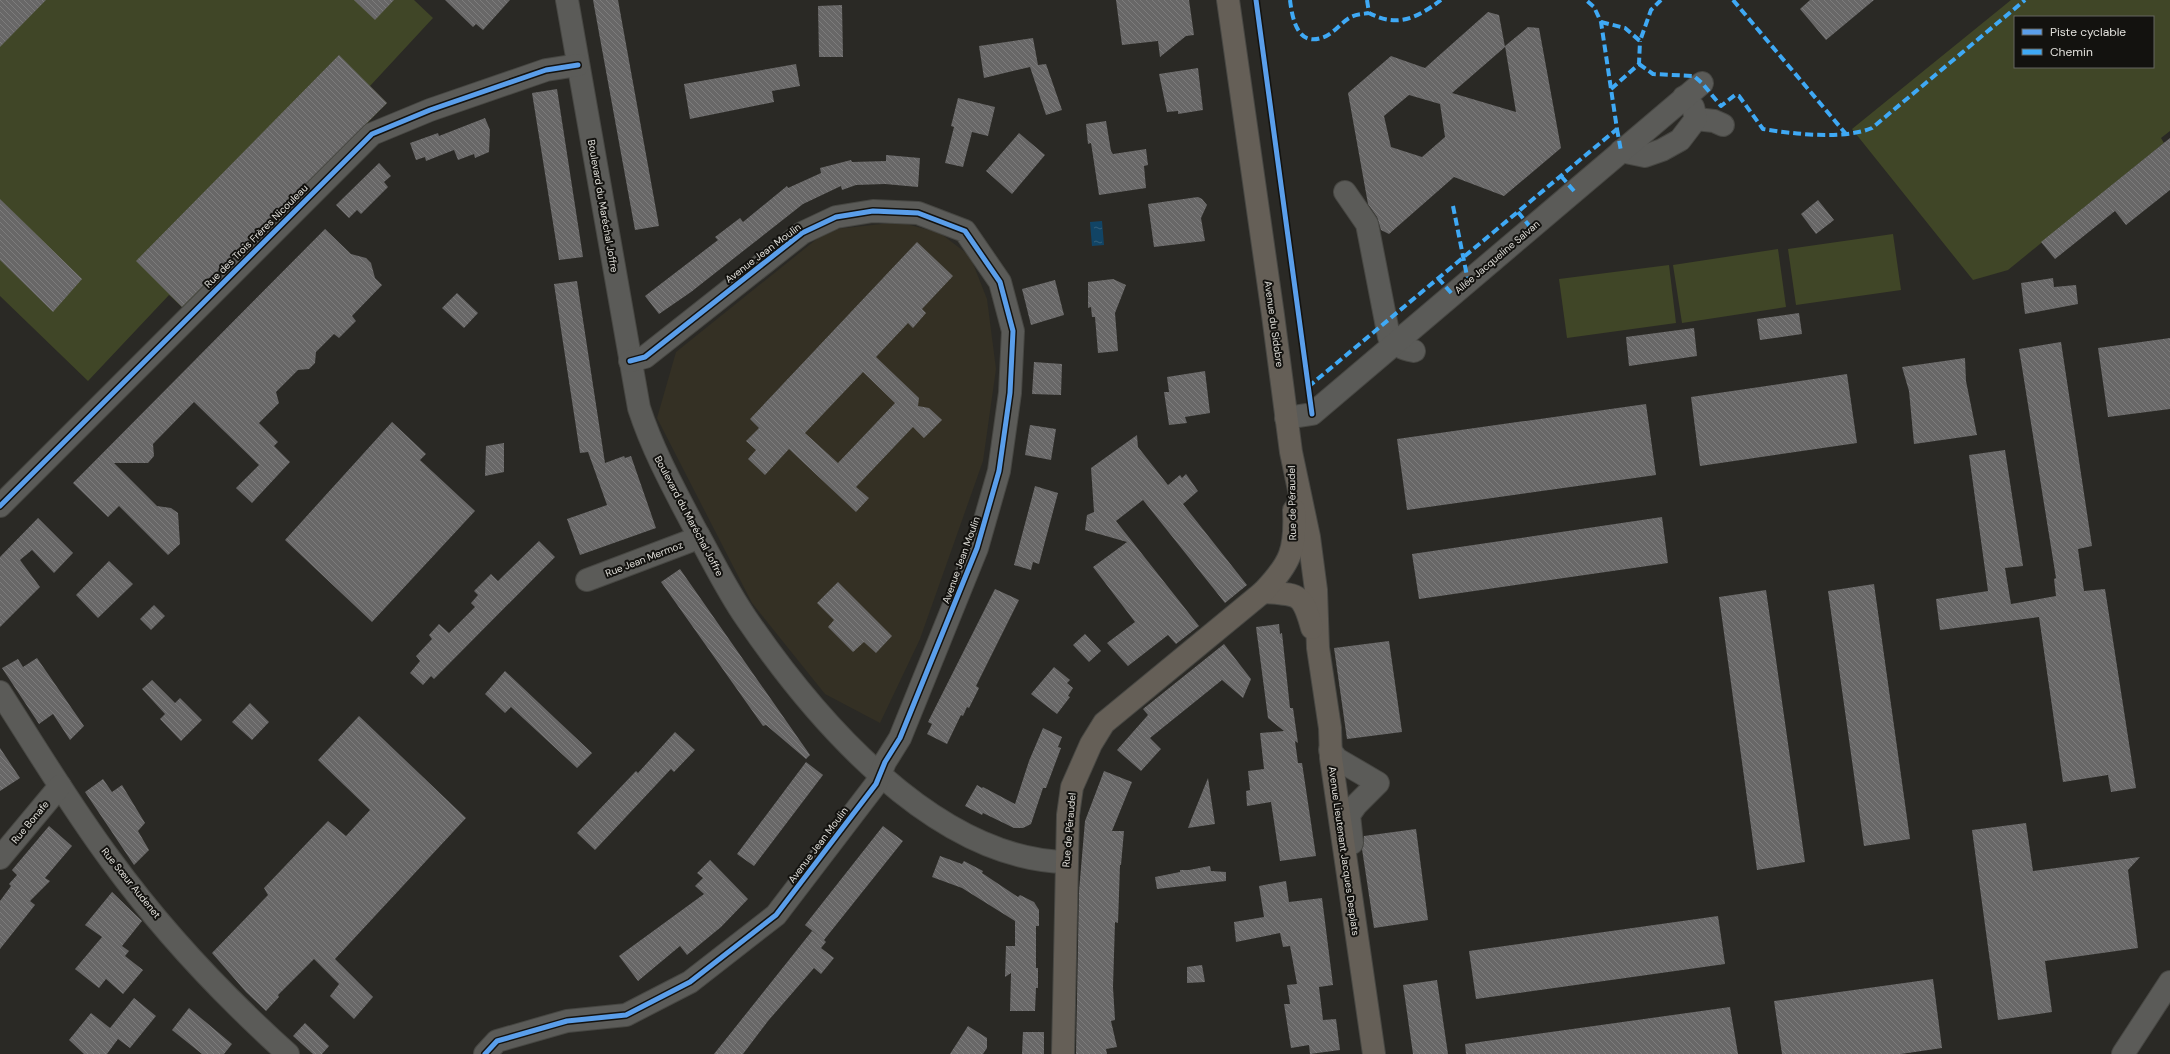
<svg xmlns="http://www.w3.org/2000/svg" width="2170" height="1054" viewBox="0 0 2170 1054" font-family="'DM Sans',sans-serif">
<style>
.built{fill:#343024}
.garden{fill:#404627;fill-rule:evenodd}
.water{fill:url(#water-ripples)}
.building{fill:url(#building-back-hatch);fill-rule:evenodd}
.lines{fill:none;stroke-linecap:round;stroke-linejoin:round}
.minor-casing{stroke:#474743;stroke-width:24}
.major-casing{stroke:#474743;stroke-width:24}
.minor{stroke:#5b5b58;stroke-width:22}
.major{stroke:#655f57;stroke-width:22}
.quiet{stroke:#3fa9f5;stroke-width:4;stroke-dasharray:8 4;stroke-linecap:butt}
.cycleway-casing{stroke:#13120f;stroke-width:8}
.cycleway{stroke:#5a9eea;stroke-width:5}
.labels{text-anchor:middle;dominant-baseline:central;stroke-width:4;stroke-linejoin:round;paint-order:stroke}
.street-label{font-size:10px;fill:#e0dfda;stroke:#13120f}
</style>
<defs>
<pattern id="water-ripples" width="26" height="14" patternUnits="userSpaceOnUse"><rect width="26" height="14" fill="#114465"/><path d="M2 4q2-2 4 0t4 0M15 11q2-2 4 0t4 0" fill="none" stroke="#335f7a"/></pattern>
<pattern id="building-back-hatch" width="6" height="6" patternUnits="userSpaceOnUse"><rect width="6" height="6" fill="#686767"/><path d="M-1 5l2 2M0 0l6 6M5-1l2 2" fill="none" stroke="#7d7c7c"/></pattern>
</defs>
<rect width="100%" height="100%" fill="#2a2925"/>
<path class="built" d="M 899,222 L 940,233 L 970,256 L 987,299 L 996,369 L 983,461 L 920,639 L 880,723 L 825,694 L 752,603 L 657,418 L 676,352 L 828,230 Z"/>
<g class="garden">
<path d="M 0,0 L 414,0 L 433,18 L 370,86 L 387,103 L 184,309 L 169,295 L 88,381 L 0,296 Z"/>
<path d="M 2011,0 L 2170,0 L 2170,131 L 2161,138 L 2164,143 L 2008,270 L 1973,280 L 1852,129 ZM 2015,17 L 2153,17 L 2153,67 L 2015,67 Z"/>
<path d="M 1893,234 L 1901,290 L 1796,305 L 1788,249 Z"/>
<path d="M 1778,249 L 1786,307 L 1682,323 L 1673,265 Z"/>
<path d="M 1669,265 L 1676,323 L 1567,338 L 1559,279 Z"/>
</g>
<path class="water" d="M 1102,221 L 1104,245 L 1092,246 L 1090,222 Z"/>
<g class="building">
<path d="M 0,0 L 46,0 L 0,47 Z"/>
<path d="M 354,0 L 394,0 L 375,20 Z"/>
<path d="M 445,0 L 510,0 L 483,30 L 476,24 L 473,27 Z"/>
<path d="M 593,0 L 618,0 L 659,226 L 635,230 Z"/>
<path d="M 1116,0 L 1189,0 L 1194,35 L 1186,36 L 1160,57 L 1158,41 L 1122,45 Z"/>
<path d="M 1810,0 L 1874,0 L 1826,40 L 1800,9 Z"/>
<path d="M 842,5 L 843,57 L 819,57 L 818,6 Z"/>
<path d="M 1488,12 L 1499,15 L 1505,47 L 1452,93 L 1516,112 L 1505,46 L 1528,27 L 1539,28 L 1561,148 L 1504,196 L 1454,177 L 1389,234 L 1381,230 L 1377,217 L 1368,204 L 1348,93 L 1391,56 L 1425,68 ZM 1409,95 L 1440,104 L 1445,137 L 1422,157 L 1391,147 L 1384,116 Z"/>
<path d="M 1033,38 L 1038,65 L 1046,64 L 1062,110 L 1046,115 L 1030,67 L 984,78 L 979,46 Z"/>
<path d="M 339,55 L 387,103 L 182,307 L 136,261 Z"/>
<path d="M 796,64 L 800,86 L 772,91 L 774,102 L 690,119 L 684,84 Z"/>
<path d="M 1198,68 L 1203,110 L 1178,114 L 1178,111 L 1167,112 L 1159,74 Z"/>
<path d="M 557,89 L 583,257 L 559,260 L 532,93 Z"/>
<path d="M 958,98 L 995,107 L 988,136 L 972,132 L 963,167 L 945,163 L 954,127 L 951,126 Z"/>
<path d="M 485,118 L 490,130 L 489,152 L 475,158 L 474,154 L 458,160 L 454,150 L 426,161 L 425,157 L 416,160 L 410,143 L 438,133 L 439,136 Z"/>
<path d="M 1106,121 L 1111,151 L 1113,154 L 1146,149 L 1148,165 L 1144,166 L 1146,188 L 1099,195 L 1091,143 L 1088,144 L 1086,124 Z"/>
<path d="M 1019,133 L 1045,155 L 1012,194 L 986,171 Z"/>
<path d="M 2170,138 L 2170,190 L 2126,225 L 2115,211 L 2055,259 L 2041,242 Z"/>
<path d="M 886,155 L 920,158 L 918,187 L 885,184 L 856,185 L 842,190 L 841,186 L 803,204 L 691,292 L 659,314 L 645,296 L 718,240 L 715,237 L 740,218 L 743,222 L 787,186 L 788,188 L 821,173 L 820,168 L 851,160 L 852,162 L 886,161 Z"/>
<path d="M 379,163 L 391,176 L 384,182 L 388,187 L 361,214 L 357,210 L 349,218 L 336,205 Z"/>
<path d="M 1198,197 L 1202,199 L 1207,205 L 1201,218 L 1205,241 L 1154,247 L 1148,204 Z"/>
<path d="M 0,199 L 82,279 L 53,312 L 0,260 Z"/>
<path d="M 1818,200 L 1834,220 L 1816,234 L 1801,214 Z"/>
<path d="M 325,229 L 351,254 L 366,258 L 371,263 L 375,278 L 382,285 L 352,316 L 356,321 L 339,338 L 334,334 L 316,352 L 315,363 L 309,369 L 298,370 L 276,392 L 279,403 L 259,423 L 278,442 L 274,446 L 290,462 L 252,503 L 236,488 L 259,465 L 194,402 L 153,444 L 154,456 L 148,463 L 114,463 L 157,506 L 171,508 L 178,513 L 180,544 L 168,555 L 119,506 L 108,517 L 73,483 Z"/>
<path d="M 917,242 L 953,276 L 922,309 L 926,313 L 913,328 L 908,323 L 876,357 L 919,398 L 918,406 L 929,408 L 942,420 L 924,438 L 913,427 L 856,487 L 869,498 L 856,512 L 789,449 L 765,475 L 748,459 L 756,450 L 746,441 L 759,428 L 750,419 ZM 863,372 L 895,403 L 838,463 L 805,433 Z"/>
<path d="M 2053,278 L 2054,287 L 2076,285 L 2078,304 L 2025,314 L 2021,283 Z"/>
<path d="M 1113,279 L 1126,285 L 1115,313 L 1118,351 L 1098,353 L 1095,317 L 1092,317 L 1091,307 L 1088,308 L 1088,282 Z"/>
<path d="M 1055,280 L 1064,315 L 1031,325 L 1022,289 Z"/>
<path d="M 577,281 L 605,463 L 624,456 L 625,458 L 631,456 L 656,528 L 580,555 L 567,519 L 607,505 L 588,452 L 580,453 L 554,284 Z"/>
<path d="M 457,293 L 478,313 L 464,328 L 442,308 Z"/>
<path d="M 1799,313 L 1802,334 L 1760,340 L 1757,319 Z"/>
<path d="M 1694,328 L 1697,356 L 1629,366 L 1626,337 Z"/>
<path d="M 2170,338 L 2170,409 L 2108,417 L 2098,348 Z"/>
<path d="M 2061,342 L 2092,546 L 2078,549 L 2084,591 L 2105,589 L 2136,788 L 2111,792 L 2108,775 L 2063,782 L 2039,617 L 1940,630 L 1936,599 L 1988,591 L 1969,455 L 2005,450 L 2023,566 L 2005,568 L 2011,604 L 2056,596 L 2054,579 L 2056,578 L 2019,349 Z"/>
<path d="M 1965,358 L 1966,381 L 1977,435 L 1914,444 L 1909,391 L 1902,367 Z"/>
<path d="M 1034,362 L 1062,364 L 1061,395 L 1032,394 Z"/>
<path d="M 1205,371 L 1210,413 L 1185,417 L 1187,423 L 1169,425 L 1164,392 L 1169,392 L 1167,377 Z"/>
<path d="M 1847,374 L 1857,443 L 1700,466 L 1691,397 Z"/>
<path d="M 1646,404 L 1656,475 L 1407,510 L 1397,439 Z"/>
<path d="M 392,422 L 426,454 L 420,460 L 475,511 L 372,622 L 285,540 Z"/>
<path d="M 1030,425 L 1056,429 L 1051,460 L 1025,455 Z"/>
<path d="M 1137,435 L 1138,447 L 1168,485 L 1180,475 L 1182,478 L 1186,474 L 1198,491 L 1183,504 L 1247,585 L 1225,603 L 1143,500 L 1116,521 L 1199,626 L 1176,644 L 1168,635 L 1128,666 L 1107,643 L 1135,622 L 1093,567 L 1127,542 L 1085,530 L 1087,515 L 1094,512 L 1091,468 Z"/>
<path d="M 504,443 L 504,472 L 485,476 L 486,446 Z"/>
<path d="M 1035,486 L 1058,493 L 1039,564 L 1033,562 L 1031,570 L 1014,565 Z"/>
<path d="M 1662,517 L 1668,563 L 1419,599 L 1412,554 Z"/>
<path d="M 38,518 L 73,553 L 54,573 L 32,550 L 20,560 L 40,587 L 0,627 L 0,557 Z"/>
<path d="M 539,541 L 555,557 L 434,679 L 431,676 L 423,685 L 410,673 L 420,661 L 416,656 L 432,639 L 429,635 L 439,624 L 449,633 L 475,607 L 471,603 L 478,595 L 474,591 L 491,574 L 498,581 Z"/>
<path d="M 109,561 L 133,584 L 98,618 L 76,595 Z"/>
<path d="M 680,569 L 810,755 L 806,759 L 766,725 L 763,726 L 661,582 Z"/>
<path d="M 838,582 L 892,636 L 876,653 L 864,642 L 853,652 L 828,627 L 834,620 L 817,603 Z"/>
<path d="M 1874,584 L 1910,839 L 1864,846 L 1828,591 Z"/>
<path d="M 995,589 L 1019,600 L 976,686 L 979,688 L 969,708 L 967,707 L 963,716 L 961,715 L 947,744 L 927,734 L 932,724 L 928,722 Z"/>
<path d="M 1766,590 L 1805,862 L 1757,870 L 1719,597 Z"/>
<path d="M 154,605 L 165,616 L 151,630 L 140,619 Z"/>
<path d="M 1279,624 L 1280,634 L 1282,633 L 1290,708 L 1293,708 L 1298,743 L 1295,741 L 1298,763 L 1302,763 L 1316,856 L 1280,861 L 1271,802 L 1247,806 L 1246,791 L 1250,790 L 1248,771 L 1264,769 L 1260,733 L 1284,731 L 1268,718 L 1256,627 Z"/>
<path d="M 1085,634 L 1101,651 L 1089,662 L 1073,645 Z"/>
<path d="M 1389,641 L 1402,732 L 1347,739 L 1334,648 Z"/>
<path d="M 1224,644 L 1251,679 L 1243,698 L 1222,680 L 1150,738 L 1161,749 L 1141,771 L 1117,750 L 1148,715 L 1143,709 Z"/>
<path d="M 37,658 L 84,726 L 70,740 L 53,714 L 39,724 L 2,668 L 18,659 L 23,667 Z"/>
<path d="M 1054,667 L 1070,680 L 1067,683 L 1073,688 L 1068,696 L 1070,697 L 1057,714 L 1031,694 Z"/>
<path d="M 505,671 L 592,753 L 577,768 L 511,707 L 505,713 L 485,694 Z"/>
<path d="M 152,680 L 175,703 L 180,698 L 202,720 L 181,741 L 160,719 L 165,714 L 142,689 Z"/>
<path d="M 250,703 L 269,722 L 252,740 L 232,722 Z"/>
<path d="M 359,716 L 466,818 L 335,959 L 373,997 L 354,1019 L 330,996 L 339,984 L 314,959 L 278,995 L 279,997 L 266,1011 L 246,992 L 212,953 L 268,895 L 264,888 L 328,821 L 346,836 L 370,810 L 318,760 Z"/>
<path d="M 1043,728 L 1062,737 L 1058,747 L 1061,748 L 1046,788 L 1043,788 L 1031,824 L 1023,828 L 1014,828 L 983,813 L 982,815 L 965,806 L 977,785 L 982,788 L 983,787 L 1015,804 L 1029,761 Z"/>
<path d="M 675,732 L 695,750 L 674,772 L 671,769 L 595,850 L 577,833 L 636,771 L 638,773 Z"/>
<path d="M 0,748 L 20,778 L 0,791 Z"/>
<path d="M 806,762 L 823,775 L 754,866 L 737,854 Z"/>
<path d="M 1104,771 L 1132,782 L 1112,831 L 1124,831 L 1121,865 L 1120,865 L 1118,923 L 1115,922 L 1113,987 L 1115,1020 L 1111,1021 L 1117,1047 L 1106,1049 L 1107,1054 L 1076,1054 L 1079,891 L 1085,821 Z"/>
<path d="M 1208,778 L 1215,824 L 1188,828 L 1191,820 Z"/>
<path d="M 103,779 L 112,792 L 122,785 L 145,823 L 138,831 L 149,850 L 134,865 L 85,792 Z"/>
<path d="M 2026,823 L 2033,871 L 2140,857 L 2128,870 L 2138,948 L 2045,961 L 2052,1012 L 1998,1020 L 1972,830 Z"/>
<path d="M 49,826 L 72,846 L 45,878 L 50,881 L 30,901 L 35,905 L 0,949 L 0,901 L 11,886 L 9,884 L 17,875 L 12,870 Z"/>
<path d="M 883,826 L 903,841 L 824,940 L 826,942 L 821,948 L 834,958 L 821,974 L 814,968 L 768,1021 L 743,1054 L 714,1054 L 812,931 L 820,937 L 805,925 Z"/>
<path d="M 1416,829 L 1428,920 L 1374,928 L 1362,849 L 1364,836 Z"/>
<path d="M 940,856 L 962,864 L 964,861 L 983,871 L 982,873 L 1018,897 L 1020,895 L 1034,902 L 1039,910 L 1039,926 L 1036,926 L 1036,968 L 1038,968 L 1038,988 L 1036,988 L 1035,1011 L 1010,1011 L 1011,973 L 1005,977 L 1006,946 L 1015,946 L 1015,921 L 962,888 L 932,877 Z"/>
<path d="M 710,860 L 748,899 L 721,927 L 687,955 L 680,946 L 638,981 L 619,956 L 704,894 L 695,886 L 703,878 L 697,873 Z"/>
<path d="M 1210,866 L 1211,871 L 1226,872 L 1226,881 L 1157,889 L 1155,877 L 1180,872 L 1180,870 L 1189,870 Z"/>
<path d="M 1286,881 L 1289,902 L 1322,898 L 1333,985 L 1319,987 L 1323,1020 L 1336,1019 L 1340,1050 L 1310,1054 L 1309,1045 L 1291,1048 L 1284,1004 L 1290,1004 L 1287,985 L 1297,984 L 1290,946 L 1283,947 L 1280,933 L 1236,942 L 1234,922 L 1264,917 L 1259,886 Z"/>
<path d="M 112,892 L 142,921 L 122,946 L 129,951 L 125,956 L 143,970 L 123,994 L 106,979 L 99,988 L 75,969 L 102,937 L 85,925 Z"/>
<path d="M 1718,916 L 1725,964 L 1476,999 L 1469,951 Z"/>
<path d="M 1202,965 L 1205,982 L 1187,983 L 1187,967 Z"/>
<path d="M 1933,979 L 1942,1048 L 1901,1054 L 1782,1054 L 1774,1001 Z"/>
<path d="M 1437,980 L 1448,1054 L 1413,1054 L 1403,985 Z"/>
<path d="M 134,998 L 156,1016 L 130,1048 L 118,1039 L 107,1054 L 84,1054 L 69,1040 L 91,1013 L 110,1028 Z"/>
<path d="M 1730,1007 L 1738,1054 L 1466,1054 L 1465,1044 Z"/>
<path d="M 189,1008 L 232,1044 L 224,1054 L 202,1054 L 172,1030 Z"/>
<path d="M 305,1023 L 329,1046 L 322,1054 L 313,1054 L 293,1036 Z"/>
<path d="M 968,1026 L 987,1038 L 987,1048 L 983,1054 L 950,1054 Z"/>
<path d="M 1023,1032 L 1044,1032 L 1044,1054 L 1022,1054 Z"/>
</g>
<g class="lines">
<defs>
<g id="minor">
<path d="M 567,0 L 639,408 C 653,451 674,489 695,529 C 712,559 726,589 746,618 C 814,718 934,859 1066,862"/>
<path d="M 1696,119 L 1714,121 L 1723,125"/>
<path d="M 1621,151 L 1645,156 L 1662,150 L 1680,140 L 1696,119 L 1693,107 L 1684,97"/>
<path d="M 1345,192 L 1367,224 L 1389,337 C 1396,346 1403,349 1414,351"/>
<path d="M 1286,418 L 1312,414 L 1702,83"/>
<path d="M 0,506 L 372,134 L 430,110 L 546,70 L 578,65"/>
<path d="M 587,580 L 690,541 L 699,536"/>
<path d="M 0,692 C 36,748 70,805 110,859 C 160,928 225,997 288,1054"/>
<path d="M 1330,750 L 1337,759 L 1378,783 L 1356,805 L 1349,815 L 1352,843"/>
<path d="M 0,858 L 60,786"/>
<path d="M 485,1054 L 497,1041 L 567,1021 L 626,1015 L 690,982 L 776,915 L 876,784 L 885,762 L 900,738 L 977,548 L 999,471 L 1010,393 L 1013,331 L 1000,282 L 965,231 L 918,213 L 873,211 L 836,217 L 802,233 L 645,357 L 630,361"/>
<path d="M 2123,1054 L 2170,982"/>
</g>
<g id="major">
<path d="M 1228,0 L 1273,315 L 1291,452 L 1309,537 L 1316,590 L 1318,648 L 1330,728 L 1331,758 L 1374,1054"/>
<path d="M 1263,592 C 1299,595 1302,592 1312,628"/>
<path d="M 1063,1054 L 1068,815 L 1072,787 L 1091,744 L 1104,723 L 1263,592 C 1291,563 1296,549 1294,510"/>
</g>
</defs>
<use href="#minor" class="minor-casing"/>
<use href="#major" class="major-casing"/>
<use href="#minor" class="minor"/>
<use href="#major" class="major"/>
<g class="quiet">
<path d="M 1290,0 C 1292,17 1297,46 1321,38 C 1333,35 1341,22 1351,17 C 1357,14 1363,14 1369,13"/>
<path d="M 1367,0 L 1369,13 C 1398,28 1417,18 1441,0"/>
<path d="M 1733,0 L 1846,134"/>
<path d="M 1601,22 L 1625,28 L 1640,41 L 1651,10 L 1661,0"/>
<path d="M 1639,64 L 1653,74 L 1694,76 L 1702,83 L 1721,106 L 1735,95 L 1739,96 L 1763,129 C 1794,134 1843,140 1872,128 L 2025,0"/>
<path d="M 1611,89 L 1639,64 L 1640,41"/>
<path d="M 1617,129 L 1621,151"/>
<path d="M 1561,176 L 1574,191"/>
<path d="M 1453,206 L 1468,281"/>
<path d="M 1518,212 L 1531,228"/>
<path d="M 1438,278 L 1452,294"/>
<path d="M 1308,387 L 1617,129 L 1601,22 L 1594,7 L 1586,0"/>
</g>
<defs>
<g id="cycleway">
<path d="M 1256,0 L 1312,414"/>
<path d="M 0,506 L 372,134 L 430,110 L 546,70 L 578,65"/>
<path d="M 485,1054 L 497,1041 L 567,1021 L 626,1015 L 690,982 L 776,915 L 876,784 L 885,762 L 900,738 L 977,548 L 999,471 L 1010,393 L 1013,331 L 1000,282 L 965,231 L 918,213 L 873,211 L 836,217 L 802,233 L 645,357 L 630,361"/>
</g>
</defs>
<use href="#cycleway" class="cycleway-casing"/>
<use href="#cycleway" class="cycleway"/>
</g>
<g class="labels">
<g class="street-label">
<text transform="translate(603 206) rotate(80)">Boulevard du Maréchal Joffre</text>
<text transform="translate(256 236) rotate(-45)">Rue des Trois Frères Nicouleau</text>
<text transform="translate(763 253) rotate(-37)">Avenue Jean Moulin</text>
<text transform="translate(1497 257) rotate(-40)">Allée Jacqueline Salvan</text>
<text transform="translate(1274 324) rotate(82)">Avenue du Sidobre</text>
<text transform="translate(1292 503) rotate(-91)">Rue de Péraudel</text>
<text transform="translate(689 516) rotate(62)">Boulevard du Maréchal Joffre</text>
<text transform="translate(644 559) rotate(-21)">Rue Jean Mermoz</text>
<text transform="translate(961 560) rotate(-70)">Avenue Jean Moulin</text>
<text transform="translate(30 822) rotate(-50)">Rue Bonafe</text>
<text transform="translate(1069 830) rotate(-85)">Rue de Péraudel</text>
<text transform="translate(818 845) rotate(-53)">Avenue Jean Moulin</text>
<text transform="translate(1344 851) rotate(82)">Avenue Lieutenant Jacques Desplats</text>
<text transform="translate(131 883) rotate(51)">Rue Sœur Audenet</text>
</g>
</g>
<rect x="2014" y="16" width="140" height="52" fill="#13120f" stroke="#656460"/>
<rect x="2022" y="29" width="20" height="6" fill="#5a9eea" stroke="#656460"/>
<text x="2050" y="36" font-size="12" fill="#e0dfda">Piste cyclable</text>
<rect x="2022" y="49" width="20" height="6" fill="#3fa9f5" stroke="#656460"/>
<text x="2050" y="56" font-size="12" fill="#e0dfda">Chemin</text>
</svg>
